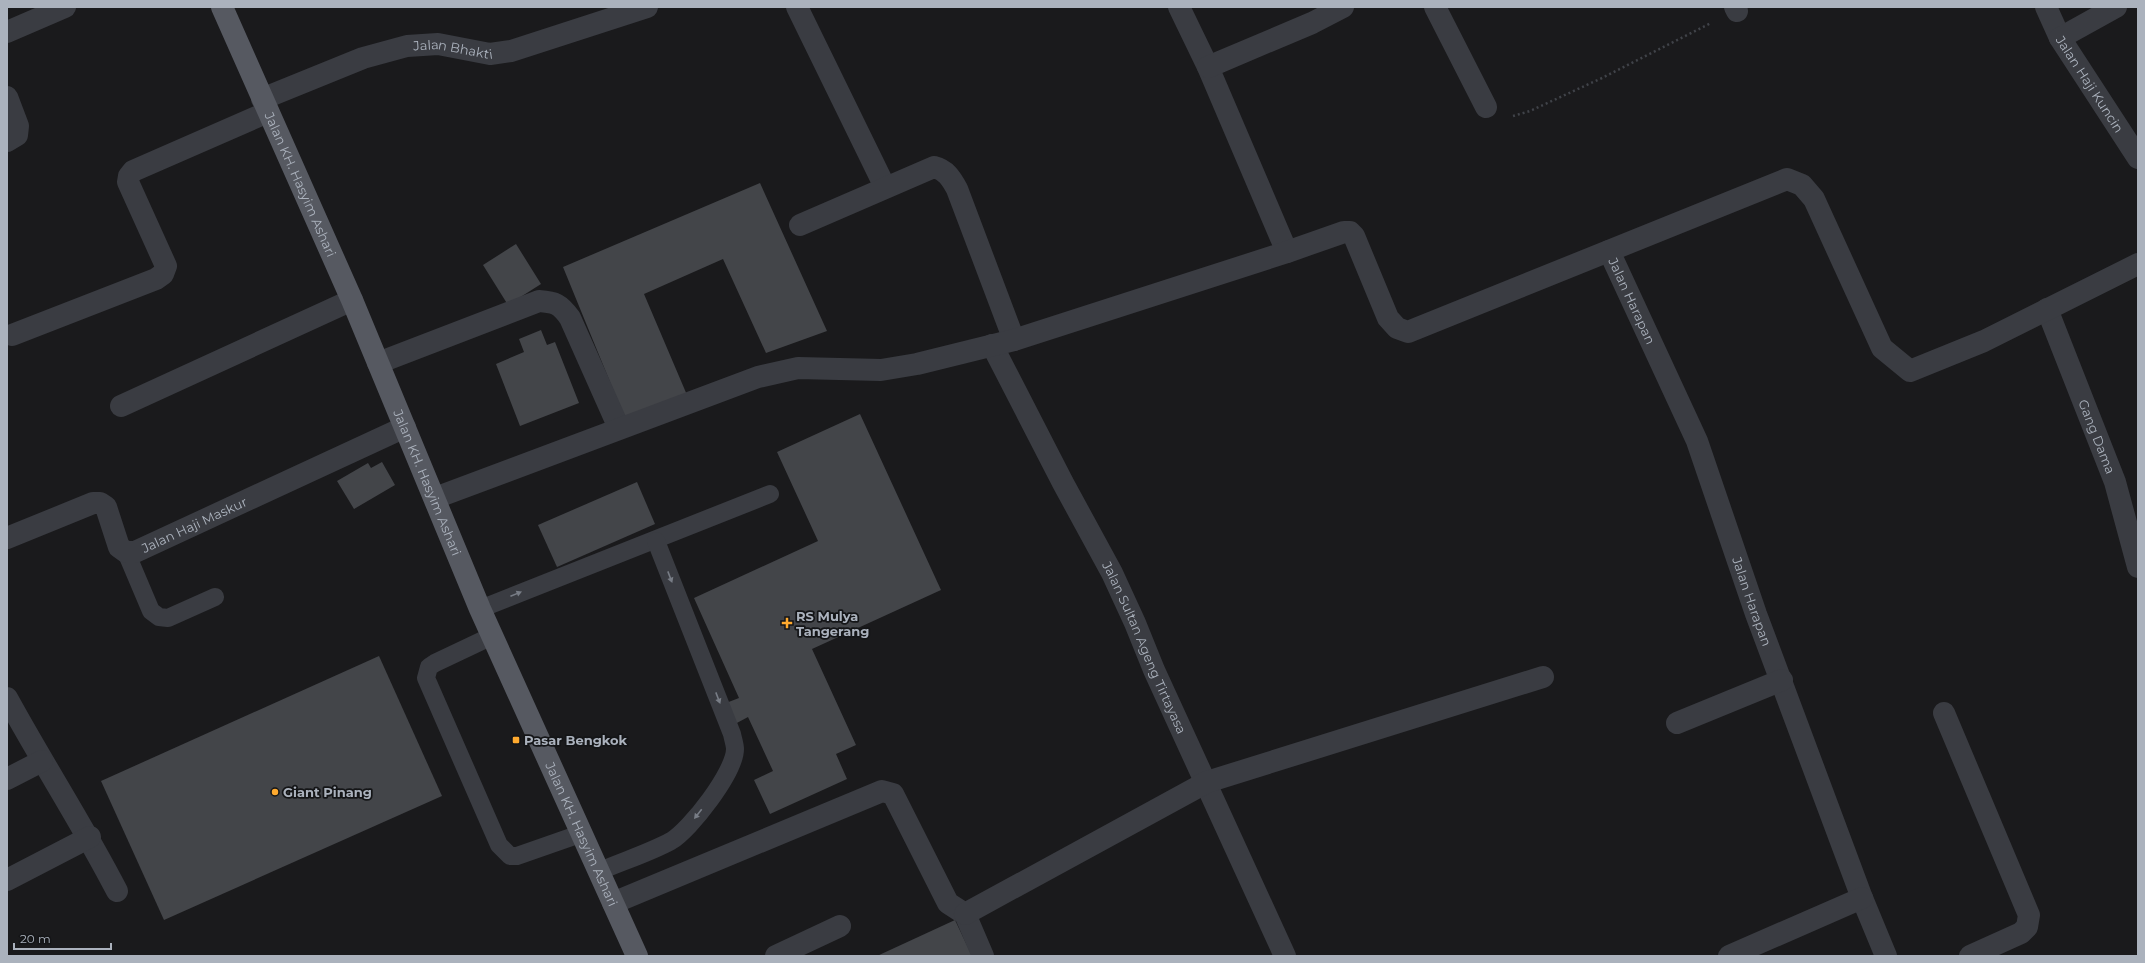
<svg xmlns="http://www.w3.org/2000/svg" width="2145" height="963" viewBox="0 0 2145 963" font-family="Montserrat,sans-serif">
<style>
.building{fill:#434549}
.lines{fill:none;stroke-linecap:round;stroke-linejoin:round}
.path{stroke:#404349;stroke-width:2.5;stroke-dasharray:2 3;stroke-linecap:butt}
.lane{stroke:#3a3c42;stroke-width:18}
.street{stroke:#3a3c42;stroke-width:22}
.primary{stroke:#565961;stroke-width:22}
.oneway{fill:#787d86}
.poi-dot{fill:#ffaa2f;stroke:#141517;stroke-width:1.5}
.labels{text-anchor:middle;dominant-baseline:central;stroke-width:3.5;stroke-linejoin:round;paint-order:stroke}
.street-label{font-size:13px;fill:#abb2bd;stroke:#141517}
.poi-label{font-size:13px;font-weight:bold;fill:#abb2bd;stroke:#141517;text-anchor:start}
</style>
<rect width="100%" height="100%" fill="#1a1a1c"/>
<g class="building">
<path d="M 760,183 L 827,331 L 766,353 L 723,259 L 644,294 L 687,395 L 626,421 L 563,267 Z"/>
<path d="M 516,244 L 541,284 L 508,305 L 483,265 Z"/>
<path d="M 541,330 L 547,345 L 555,342 L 579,403 L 520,426 L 496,364 L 524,352 L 519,339 Z"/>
<path d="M 860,414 L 941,590 L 812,649 L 856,745 L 836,754 L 847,779 L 770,814 L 754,780 L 773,771 L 748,717 L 735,724 L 726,703 L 739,698 L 694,598 L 818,541 L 777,452 Z"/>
<path d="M 382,462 L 395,485 L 354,509 L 337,481 L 368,463 L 371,468 Z"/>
<path d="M 637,482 L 655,524 L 557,567 L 538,525 Z"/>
<path d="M 379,656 L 442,796 L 164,920 L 101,781 Z"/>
<path d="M 955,920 L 972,956 L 877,956 Z"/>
</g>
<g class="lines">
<path class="path" d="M 1513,116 L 1530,111 L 1602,78 L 1711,23"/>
<g class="lane">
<path d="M 126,552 L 151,611 L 159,617 L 168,618 L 215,597"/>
<path d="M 480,609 L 770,494"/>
<path d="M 492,636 L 435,663 L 429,667 L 426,678 L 499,845 L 510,856 L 517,856 L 580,834"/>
<path d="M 600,871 C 623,861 649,853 671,841 C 690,830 735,772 735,749 C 735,745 733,739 732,734 L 656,541"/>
</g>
<g class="street">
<path d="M 797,7 L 885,187"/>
<path d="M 1179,7 L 1208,67 L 1287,252"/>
<path d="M 1435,7 L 1486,107"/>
<path d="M 1735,7 L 1737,11"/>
<path id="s1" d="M 2046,7 L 2060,38 L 2138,158"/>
<path d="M 7,32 L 65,7"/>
<path d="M 2060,38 L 2116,7"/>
<path d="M 1208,67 L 1312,23 L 1343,7"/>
<path d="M 7,97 L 18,126 L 17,135 L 7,141"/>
<path id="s2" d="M 262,99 L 363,58 L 407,46 L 438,44 L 490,54 L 511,51 L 647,7"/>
<path d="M 800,225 L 934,167 C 946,170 951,178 957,189 L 1014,340"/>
<path id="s3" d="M 1609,251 L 1697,441 L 1756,614 L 1862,898 L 1886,956"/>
<path id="s4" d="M 2047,309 L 2115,482 L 2138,567"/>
<path d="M 12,335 L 156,279 L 163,274 L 166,266 L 128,182 L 129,176 L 133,171 L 268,112"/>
<path id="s5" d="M 992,345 L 1063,483 L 1112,573 L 1135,623 L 1154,670 L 1285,956"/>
<path d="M 378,363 L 539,301 C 555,302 560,304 570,318 L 619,428"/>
<path d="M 121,406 L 352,300"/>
<path d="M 435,498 L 758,377 L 798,368 L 881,370 L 917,364 L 1014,340 L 1287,252 L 1344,232 L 1350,232 L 1354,236 L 1388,318 L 1397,328 L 1408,332 L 1787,179 L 1802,185 L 1814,199 L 1882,348 L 1910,371 L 1984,341 L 2138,264"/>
<path id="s6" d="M 7,538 L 93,503 L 100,503 L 106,507 L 119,547 L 126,552 L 135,552 L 405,427"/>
<path d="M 7,698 C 43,764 83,825 117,891"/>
<path d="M 1944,713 L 2029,915 L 2027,927 L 2021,933 L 1970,956"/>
<path d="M 1677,723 L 1782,680"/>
<path d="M 7,779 L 42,761"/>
<path d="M 7,880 L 90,837"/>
<path d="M 613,903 L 882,791 L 893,794 L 948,903 L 965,914 L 983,956"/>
<path d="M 965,914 L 1207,782 L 1543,677"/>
<path d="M 776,956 L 840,926"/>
<path d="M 1729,956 L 1862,898"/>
</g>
<path class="primary" id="s7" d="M 222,7 L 352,300 L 480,609 L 637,956"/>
</g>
<defs><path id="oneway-solid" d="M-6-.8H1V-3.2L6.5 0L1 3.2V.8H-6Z"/></defs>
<g class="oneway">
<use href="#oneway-solid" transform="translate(670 577) rotate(69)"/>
<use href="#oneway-solid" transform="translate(516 594) rotate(-22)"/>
<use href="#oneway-solid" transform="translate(718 698) rotate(69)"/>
<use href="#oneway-solid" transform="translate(698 814) rotate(128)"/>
</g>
<g class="poi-dot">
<path d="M785 617h4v4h4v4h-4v4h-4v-4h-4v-4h4z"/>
<rect x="512" y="736" width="8" height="8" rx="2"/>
<circle cx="275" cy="792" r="4"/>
</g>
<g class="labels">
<g class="street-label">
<text stroke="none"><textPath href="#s2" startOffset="201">Jalan Bhakti</textPath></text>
<text stroke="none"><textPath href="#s1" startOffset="89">Jalan Haji Kuncin</textPath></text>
<text stroke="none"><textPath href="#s7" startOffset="194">Jalan KH. Hasyim Ashari</textPath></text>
<text stroke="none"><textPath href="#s3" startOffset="55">Jalan Harapan</textPath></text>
<text stroke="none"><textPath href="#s4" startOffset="137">Gang Dama</textPath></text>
<text stroke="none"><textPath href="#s7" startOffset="518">Jalan KH. Hasyim Ashari</textPath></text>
<text stroke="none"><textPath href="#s6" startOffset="232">Jalan Haji Maskur</textPath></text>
<text stroke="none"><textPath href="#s3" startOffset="379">Jalan Harapan</textPath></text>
<text stroke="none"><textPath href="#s5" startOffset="339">Jalan Sultan Ageng Tirtayasa</textPath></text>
<text stroke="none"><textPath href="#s7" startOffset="902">Jalan KH. Hasyim Ashari</textPath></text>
</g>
<g class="poi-label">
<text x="796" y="616">RS Mulya<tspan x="796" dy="15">Tangerang</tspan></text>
<text x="524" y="740">Pasar Bengkok</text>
<text x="283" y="792">Giant Pinang</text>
</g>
</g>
<rect width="2145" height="963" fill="none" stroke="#abb2bd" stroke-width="16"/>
<path d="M14 943v6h97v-6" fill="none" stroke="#abb2bd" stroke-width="2"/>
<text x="20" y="943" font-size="12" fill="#abb2bd" stroke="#141517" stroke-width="3" paint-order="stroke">20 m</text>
</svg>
